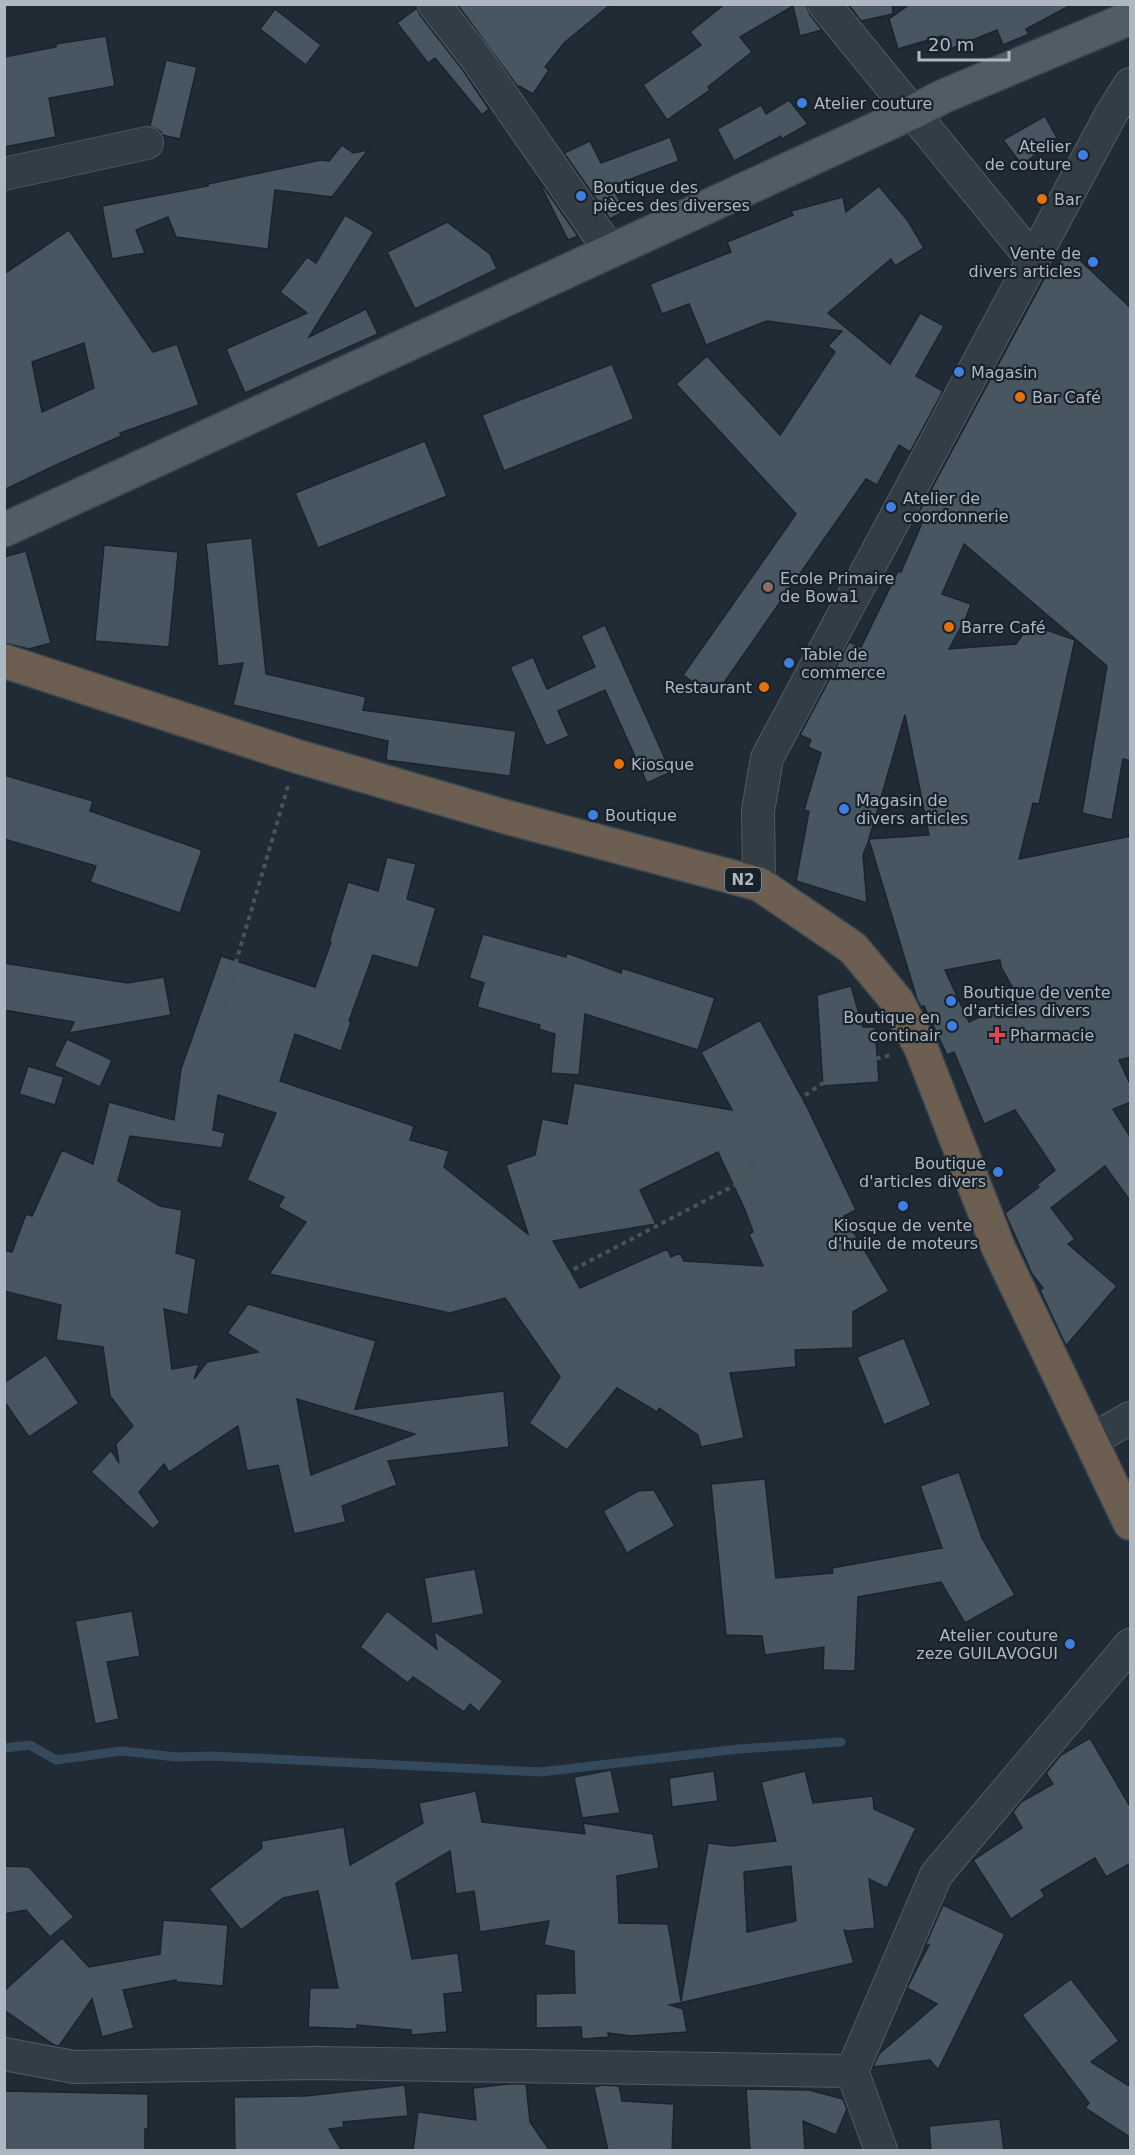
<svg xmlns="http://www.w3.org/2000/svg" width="1135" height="2155" viewBox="0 0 1135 2155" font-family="'DejaVu Sans',sans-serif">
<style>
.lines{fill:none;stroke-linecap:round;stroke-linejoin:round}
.stream{stroke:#34495c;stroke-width:9}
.building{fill:#485661;stroke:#1b242d;stroke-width:1.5;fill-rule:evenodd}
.minor-casing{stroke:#515b64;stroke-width:34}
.major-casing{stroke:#3d4650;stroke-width:36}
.highway-casing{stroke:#3e4851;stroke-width:36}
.path{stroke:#435758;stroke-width:4;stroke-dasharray:4.5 4.5;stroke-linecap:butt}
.minor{stroke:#333d46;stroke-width:32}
.major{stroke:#515c66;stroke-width:33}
.highway{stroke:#6c5f51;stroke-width:33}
.shop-dot{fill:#3f7fe0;stroke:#19222a;stroke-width:2}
.food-dot{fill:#e8710a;stroke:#19222a;stroke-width:2}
.education-dot{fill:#8d6e63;stroke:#19222a;stroke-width:2}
.health-dot{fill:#e0444e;stroke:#19222a;stroke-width:2}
.labels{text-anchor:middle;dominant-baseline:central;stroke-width:4.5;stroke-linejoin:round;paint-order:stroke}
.shield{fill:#19222a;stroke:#818b95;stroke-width:1.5}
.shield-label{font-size:15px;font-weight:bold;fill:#aeb8c3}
.poi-label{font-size:16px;fill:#aeb8c3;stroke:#19222a;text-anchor:start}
</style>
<rect width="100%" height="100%" fill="#202b35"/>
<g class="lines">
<path class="stream" d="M 4,1748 L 30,1745 L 56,1760 L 122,1751 L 176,1757 L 212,1756 L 540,1772 L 739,1749 L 841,1742"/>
</g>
<g class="building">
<path d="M 457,4 L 611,4 L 564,43 L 545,67 L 549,70 L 533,94 L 519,86 L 518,87 Z"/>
<path d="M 725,4 L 806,4 L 810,15 L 822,30 L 800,36 L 793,6 L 740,37 L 752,52 L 708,87 L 710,90 L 667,120 L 643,85 L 701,45 L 690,32 Z"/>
<path d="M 848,4 L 892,4 L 893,14 L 861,21 Z"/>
<path d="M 910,4 L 1073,4 L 1026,29 L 1029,34 L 1003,45 L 997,30 L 948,50 L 942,36 L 898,49 L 889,19 Z"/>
<path d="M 417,8 L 420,15 L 462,69 L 489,109 L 482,115 L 435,58 L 428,63 L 397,23 Z"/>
<path d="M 275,9 L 321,45 L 306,65 L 260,29 Z"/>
<path d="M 106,36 L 115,86 L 49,98 L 56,137 L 4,147 L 4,57 L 56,47 L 56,44 Z"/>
<path d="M 166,60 L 197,67 L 180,139 L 162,135 L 160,131 L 150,126 Z"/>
<path d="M 789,100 L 808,124 L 782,139 L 781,136 L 734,161 L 717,129 L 761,105 L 766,114 Z"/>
<path d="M 1045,116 L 1057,138 L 1022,165 L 1003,140 Z"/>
<path d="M 670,137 L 679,161 L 612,186 L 625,211 L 610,219 L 564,153 L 590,141 L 601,163 Z"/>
<path d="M 342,145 L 353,153 L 368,150 L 332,197 L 275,190 L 268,249 L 176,237 L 168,217 L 136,230 L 145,253 L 112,259 L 102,206 L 208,186 L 208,184 L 321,160 L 329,161 Z"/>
<path d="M 536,176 L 578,236 L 568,240 Z"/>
<path d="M 879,186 L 908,221 L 924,248 L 895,266 L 891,259 L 828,313 L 890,364 L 920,313 L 944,326 L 916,376 L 943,391 L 910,452 L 899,445 L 877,485 L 866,479 L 714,697 L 683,675 L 796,514 L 676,384 L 707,356 L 780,435 L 835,352 L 828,346 L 842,331 L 767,321 L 706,345 L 689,304 L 662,314 L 650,284 L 731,252 L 727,242 L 793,215 L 791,211 L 843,197 L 846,212 Z"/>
<path d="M 345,215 L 374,232 L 309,337 L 366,309 L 378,334 L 245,393 L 226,349 L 307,313 L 280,292 L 307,257 L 316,263 Z"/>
<path d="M 447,222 L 490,254 L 497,269 L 415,309 L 387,252 Z"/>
<path d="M 69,230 L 153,352 L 177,344 L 199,405 L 120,433 L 121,436 L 56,465 L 4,490 L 4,274 ZM 84,343 L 94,388 L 42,412 L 32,362 Z"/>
<path d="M 1070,251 L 1131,308 L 1131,761 L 1123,759 L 1112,820 L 1082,813 L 1107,666 L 964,544 L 942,594 L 971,604 L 965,620 L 949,649 L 1016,644 L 1030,624 L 1075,640 L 1039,804 L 1033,803 L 1019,859 L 1131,836 L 1131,1057 L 1119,1060 L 1131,1086 L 1131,1102 L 1113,1109 L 1131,1138 L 1131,1202 L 1105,1166 L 1051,1208 L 1075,1239 L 1068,1244 L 1117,1286 L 1066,1346 L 1040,1290 L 1043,1288 L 1032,1274 L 1005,1213 L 1039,1187 L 1037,1185 L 1055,1170 L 1015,1110 L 984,1124 L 954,1052 L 947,1055 L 924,1006 L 921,1007 L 917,999 L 869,840 L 863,855 L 867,903 L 796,881 L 809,811 L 804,810 L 821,753 L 808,747 L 811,740 L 800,735 L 849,642 L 861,647 L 898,571 L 901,572 L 925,516 L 919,512 L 1044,279 ZM 905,715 L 929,835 L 869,839 ZM 1000,960 L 1001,967 L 1019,999 L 969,1022 L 945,970 Z"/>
<path d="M 612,364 L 634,419 L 504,471 L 482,415 Z"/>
<path d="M 425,441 L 447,496 L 318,548 L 295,493 Z"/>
<path d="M 252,538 L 266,674 L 366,697 L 363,710 L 516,731 L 510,776 L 386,760 L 388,741 L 233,705 L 243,663 L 218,666 L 206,543 Z"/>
<path d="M 104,545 L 178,552 L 169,647 L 95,641 Z"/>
<path d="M 26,551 L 51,643 L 29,649 L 4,643 L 4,557 Z"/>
<path d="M 605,625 L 671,772 L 647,783 L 605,690 L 558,711 L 569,736 L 546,746 L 510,667 L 533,657 L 547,689 L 595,667 L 581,636 Z"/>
<path d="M 4,775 L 93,801 L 90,811 L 202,850 L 180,913 L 90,882 L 96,866 L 4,839 Z"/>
<path d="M 387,857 L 416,864 L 407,899 L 436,908 L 418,968 L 373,955 L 349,1021 L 351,1022 L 341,1051 L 295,1034 L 280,1081 L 414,1126 L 410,1140 L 449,1151 L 444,1167 L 528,1234 L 506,1165 L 535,1155 L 542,1119 L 567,1124 L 574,1083 L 732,1110 L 701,1052 L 760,1020 L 808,1109 L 856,1210 L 844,1216 L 889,1291 L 853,1312 L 853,1348 L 795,1350 L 796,1367 L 730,1373 L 744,1438 L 701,1447 L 698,1435 L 659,1408 L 657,1412 L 617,1388 L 567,1450 L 529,1423 L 560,1377 L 505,1298 L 450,1313 L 269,1274 L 306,1222 L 278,1207 L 284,1197 L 247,1180 L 276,1113 L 218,1095 L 213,1130 L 225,1133 L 222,1148 L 130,1136 L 118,1181 L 160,1206 L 182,1210 L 176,1253 L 196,1259 L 188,1315 L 164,1309 L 172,1369 L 199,1364 L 194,1379 L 207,1362 L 258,1352 L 227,1333 L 248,1304 L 376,1341 L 355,1409 L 504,1391 L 509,1447 L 388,1461 L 397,1485 L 342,1506 L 346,1522 L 294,1534 L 278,1465 L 247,1471 L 238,1426 L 169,1472 L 164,1464 L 139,1492 L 160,1522 L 153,1529 L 127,1505 L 125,1507 L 125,1503 L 91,1472 L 111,1450 L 119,1463 L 116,1444 L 133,1426 L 110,1396 L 103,1347 L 56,1340 L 61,1305 L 4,1291 L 4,1250 L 12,1252 L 26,1214 L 32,1216 L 62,1150 L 93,1164 L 109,1102 L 174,1120 L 181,1069 L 221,956 L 315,987 L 331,942 L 329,942 L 348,882 L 378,891 ZM 718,1152 L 745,1210 L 753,1232 L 749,1234 L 763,1266 L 684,1261 L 680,1253 L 671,1257 L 667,1249 L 580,1288 L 553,1241 L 656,1224 L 640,1190 ZM 297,1399 L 337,1411 L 415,1434 L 311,1475 Z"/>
<path d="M 483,934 L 566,957 L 567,953 L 621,973 L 622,968 L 715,998 L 698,1050 L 585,1014 L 579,1075 L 551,1073 L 555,1034 L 539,1029 L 540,1025 L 477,1007 L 484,983 L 469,978 Z"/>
<path d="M 4,963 L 127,983 L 164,977 L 171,1015 L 69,1033 L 74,1022 L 4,1010 Z"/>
<path d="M 851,986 L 863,1027 L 875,1027 L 879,1082 L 823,1086 L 817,995 Z"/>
<path d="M 67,1039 L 112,1060 L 100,1087 L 54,1066 Z"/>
<path d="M 28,1066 L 64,1077 L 55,1105 L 19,1094 Z"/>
<path d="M 904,1338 L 931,1405 L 884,1425 L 857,1357 Z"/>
<path d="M 46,1355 L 79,1403 L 29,1437 L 4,1401 L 4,1383 Z"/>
<path d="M 959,1472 L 982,1538 L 1015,1595 L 965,1623 L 941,1582 L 858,1597 L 855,1671 L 823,1670 L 824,1647 L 765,1655 L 762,1636 L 726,1635 L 711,1484 L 765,1479 L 776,1578 L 833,1573 L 832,1568 L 942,1548 L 920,1486 Z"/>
<path d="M 654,1490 L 675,1526 L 627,1553 L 603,1511 L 638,1491 Z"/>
<path d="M 475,1569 L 484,1614 L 432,1624 L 424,1578 Z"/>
<path d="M 132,1611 L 140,1656 L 107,1662 L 119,1719 L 95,1724 L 75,1621 Z"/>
<path d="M 387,1611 L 437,1649 L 434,1631 L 503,1681 L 479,1712 L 470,1704 L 464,1712 L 413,1677 L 408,1683 L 360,1647 Z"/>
<path d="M 1090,1738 L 1131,1808 L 1131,1863 L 1106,1877 L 1095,1858 L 1041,1890 L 1045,1896 L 1011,1919 L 973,1860 L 1022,1828 L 1013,1812 L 1021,1802 L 1053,1784 L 1046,1773 L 1061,1755 Z"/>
<path d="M 611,1770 L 620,1813 L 582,1818 L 574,1777 Z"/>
<path d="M 714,1771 L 718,1801 L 672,1807 L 669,1778 Z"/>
<path d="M 805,1771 L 813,1803 L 873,1796 L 874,1809 L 916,1828 L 887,1888 L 869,1879 L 875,1928 L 848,1931 L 844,1930 L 854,1963 L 670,2005 L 683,2009 L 687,2032 L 631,2036 L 608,2033 L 609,2037 L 582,2039 L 581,2027 L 536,2028 L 536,1994 L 575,1993 L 574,1951 L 544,1945 L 549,1921 L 480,1932 L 474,1891 L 456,1894 L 450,1851 L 396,1883 L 412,1959 L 458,1953 L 463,1992 L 444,1994 L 447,2032 L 411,2035 L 411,2030 L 357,2025 L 357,2029 L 308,2027 L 310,1988 L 338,1988 L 318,1891 L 283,1898 L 241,1930 L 209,1889 L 262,1848 L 261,1841 L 344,1827 L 350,1865 L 423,1823 L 419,1803 L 476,1791 L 482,1822 L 585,1834 L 583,1823 L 653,1834 L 659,1868 L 617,1876 L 619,1923 L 668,1924 L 681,2001 L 708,1843 L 731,1846 L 776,1841 L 761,1782 ZM 791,1866 L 796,1921 L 747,1932 L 744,1872 Z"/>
<path d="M 4,1866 L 29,1867 L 74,1917 L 50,1937 L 26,1910 L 4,1914 Z"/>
<path d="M 943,1905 L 1005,1934 L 938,2070 L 930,2060 L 873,2067 L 879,2054 L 937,2004 L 907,1988 L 929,1945 L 925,1946 Z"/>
<path d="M 163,1920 L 228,1925 L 223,1986 L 176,1982 L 176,1980 L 123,1990 L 134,2028 L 102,2037 L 92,1999 L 59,2046 L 54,2045 L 4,2010 L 4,1991 L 62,1938 L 89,1967 L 160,1954 Z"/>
<path d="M 1071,1979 L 1119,2041 L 1091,2062 L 1131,2087 L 1131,2138 L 1085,2108 L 1089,2103 L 1022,2015 Z"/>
<path d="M 508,2084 L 526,2084 L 530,2122 L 550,2151 L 413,2151 L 418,2112 L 476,2120 L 473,2088 Z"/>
<path d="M 405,2085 L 408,2116 L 343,2122 L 344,2127 L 329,2129 L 342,2151 L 235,2151 L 234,2097 L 305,2096 Z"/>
<path d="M 602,2085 L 619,2086 L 622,2101 L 674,2104 L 672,2151 L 608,2151 L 594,2087 Z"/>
<path d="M 746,2089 L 809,2090 L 843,2099 L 847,2109 L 836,2135 L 803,2121 L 805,2151 L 750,2151 Z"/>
<path d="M 4,2091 L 148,2094 L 148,2129 L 145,2129 L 145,2151 L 4,2151 Z"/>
<path d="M 1000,2119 L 1004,2151 L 931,2151 L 929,2126 Z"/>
</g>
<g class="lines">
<defs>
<g id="minor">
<path d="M 434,4 L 476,58 L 611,252"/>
<path d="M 824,4 L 1034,261"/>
<path d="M 4,174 L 147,143"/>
<path d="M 759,884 L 758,811 L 767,758 L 1110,116 L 1130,84"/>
<path d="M 1090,1441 L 1130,1418"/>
<path d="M 4,2054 L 74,2067 L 315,2063 L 852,2071"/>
<path d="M 881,2150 L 852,2071 L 936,1875 L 1130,1645"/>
</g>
<path id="major" d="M 4,530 L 913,112 L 944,96 L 1130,18"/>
<path id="highway" d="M 4,661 L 296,756 L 506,817 L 759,884 L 853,948 L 897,1001 L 921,1048 L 999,1249 L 1130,1523"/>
</defs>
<use href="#minor" class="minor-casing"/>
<use href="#major" class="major-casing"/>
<use href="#highway" class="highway-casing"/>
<g class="path">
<path d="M 200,1084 L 288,786"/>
<path d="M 534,1290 L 735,1185 L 763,1148 L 789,1106 L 850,1065 L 891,1055"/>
</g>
<use href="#minor" class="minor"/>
<use href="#major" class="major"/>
<use href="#highway" class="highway"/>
</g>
<g class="shop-dot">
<circle cx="802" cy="103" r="6"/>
<circle cx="1083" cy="155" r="6"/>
<circle cx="581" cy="196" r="6"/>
<circle cx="1093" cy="262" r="6"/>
<circle cx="959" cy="372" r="6"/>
<circle cx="891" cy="507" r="6"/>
<circle cx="789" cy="663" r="6"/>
<circle cx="844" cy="809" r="6"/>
<circle cx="593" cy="815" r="6"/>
<circle cx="951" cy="1001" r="6"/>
<circle cx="952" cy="1026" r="6"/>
<circle cx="998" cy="1172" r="6"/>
<circle cx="903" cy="1206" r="6"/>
<circle cx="1070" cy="1644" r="6"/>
</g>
<g class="food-dot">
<circle cx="1042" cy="199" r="6"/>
<circle cx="1020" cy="397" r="6"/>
<circle cx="949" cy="627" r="6"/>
<circle cx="764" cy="687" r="6"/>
<circle cx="619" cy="764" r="6"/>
</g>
<circle class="education-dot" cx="768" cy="587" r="6"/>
<path class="health-dot" d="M994 1026h6v6h6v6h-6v6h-6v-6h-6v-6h6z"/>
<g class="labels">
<rect class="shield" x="725" y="868" width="36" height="24" rx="4.5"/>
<g class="shield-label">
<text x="743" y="880">N2</text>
</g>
<g class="poi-label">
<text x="814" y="103">Atelier couture</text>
<text x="1071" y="146" text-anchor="end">Atelier<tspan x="1071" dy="18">de couture</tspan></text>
<text x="593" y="187">Boutique des<tspan x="593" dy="18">pièces des diverses</tspan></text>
<text x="1054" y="199">Bar</text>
<text x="1081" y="253" text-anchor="end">Vente de<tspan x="1081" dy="18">divers articles</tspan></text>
<text x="971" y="372">Magasin</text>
<text x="1032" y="397">Bar Café</text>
<text x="903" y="498">Atelier de<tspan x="903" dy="18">coordonnerie</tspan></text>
<text x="780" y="578">Ecole Primaire<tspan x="780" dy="18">de Bowa1</tspan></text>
<text x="961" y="627">Barre Café</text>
<text x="801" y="654">Table de<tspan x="801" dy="18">commerce</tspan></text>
<text x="752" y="687" text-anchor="end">Restaurant</text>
<text x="631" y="764">Kiosque</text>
<text x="856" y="800">Magasin de<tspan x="856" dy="18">divers articles</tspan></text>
<text x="605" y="815">Boutique</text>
<text x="963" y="992">Boutique de vente<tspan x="963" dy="18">d'articles divers</tspan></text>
<text x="940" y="1017" text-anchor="end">Boutique en<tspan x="940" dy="18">continair</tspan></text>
<text x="1010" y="1035">Pharmacie</text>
<text x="986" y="1163" text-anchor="end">Boutique<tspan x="986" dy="18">d'articles divers</tspan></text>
<text x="903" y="1225" text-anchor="middle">Kiosque de vente<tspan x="903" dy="18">d'huile de moteurs</tspan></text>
<text x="1058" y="1635" text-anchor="end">Atelier couture<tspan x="1058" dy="18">zeze GUILAVOGUI</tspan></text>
</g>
</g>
<rect width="1135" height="2155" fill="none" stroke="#aeb8c3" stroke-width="12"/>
<path d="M919 51v9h90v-9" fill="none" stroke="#aeb8c3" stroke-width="3"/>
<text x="928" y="51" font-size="18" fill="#aeb8c3" stroke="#19222a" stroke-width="4.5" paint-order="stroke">20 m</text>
</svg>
